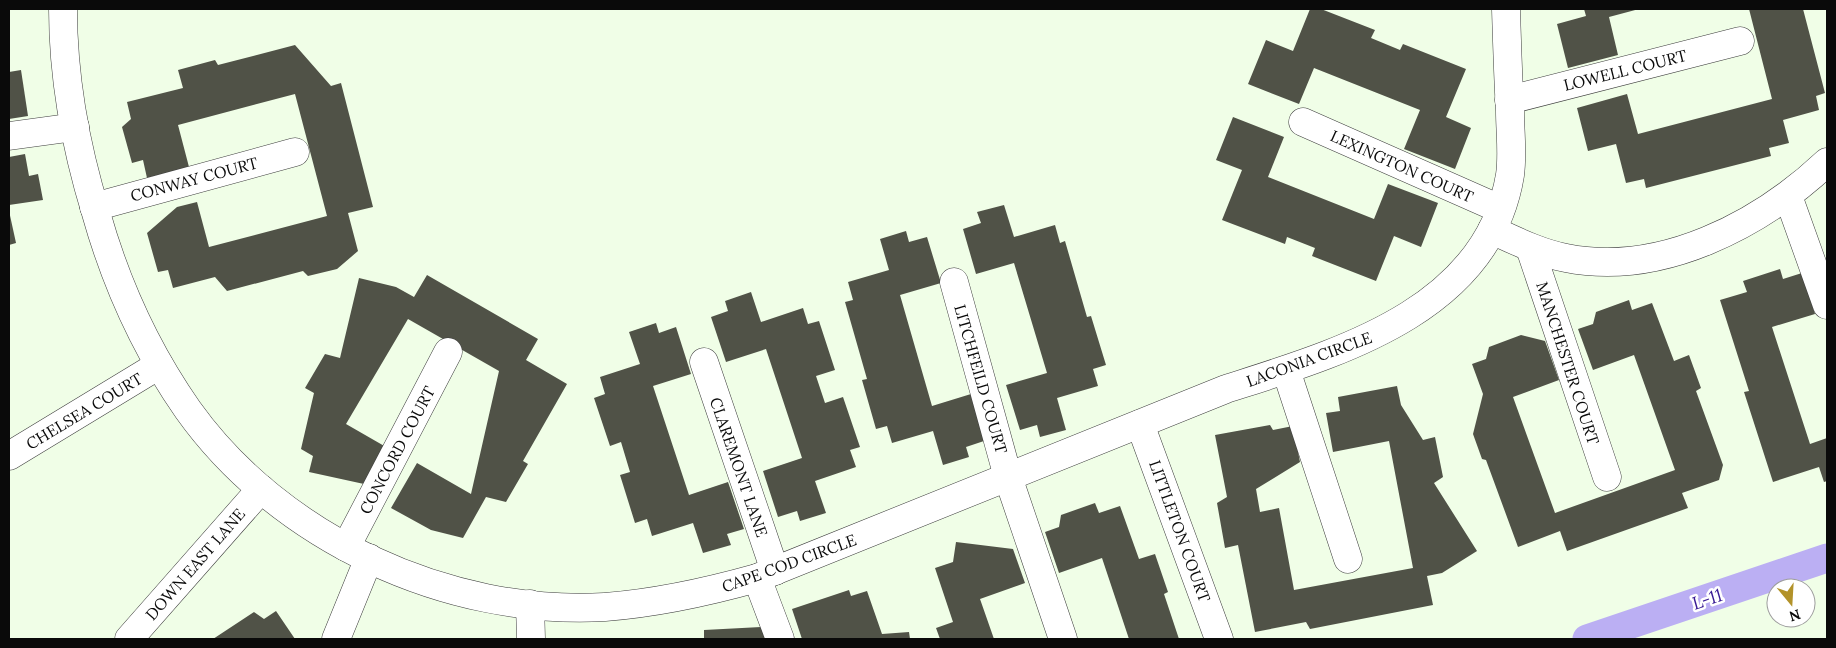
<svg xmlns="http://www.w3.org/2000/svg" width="1836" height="648" viewBox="0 0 1836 648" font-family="Lora,serif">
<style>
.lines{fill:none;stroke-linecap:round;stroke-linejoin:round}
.canal{stroke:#bbaff3;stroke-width:29}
.building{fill:#505247}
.minor-casing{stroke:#3d3d3d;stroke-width:29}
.minor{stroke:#fff;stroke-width:28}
.labels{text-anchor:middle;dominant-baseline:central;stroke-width:5;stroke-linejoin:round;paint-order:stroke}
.street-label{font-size:16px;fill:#0a0a0a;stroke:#fff}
.water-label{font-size:18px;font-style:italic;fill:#381a94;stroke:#fff}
</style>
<rect width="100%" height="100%" fill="#f0fee7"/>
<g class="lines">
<path class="canal" d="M 1587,639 L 1827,558"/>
</g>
<g class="building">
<path d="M 1310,9 L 1321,9 L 1375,30 L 1371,38 L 1400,50 L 1403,44 L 1466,69 L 1446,117 L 1471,128 L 1455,169 L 1404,149 L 1420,110 L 1314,68 L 1299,104 L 1248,84 L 1266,40 L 1293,51 Z"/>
<path d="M 1584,9 L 1639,9 L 1609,17 L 1618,55 L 1568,68 L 1557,24 L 1586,16 Z"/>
<path d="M 1749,9 L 1803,9 L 1825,93 L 1816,96 L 1819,110 L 1783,120 L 1789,143 L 1769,148 L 1771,156 L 1646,188 L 1644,179 L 1626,183 L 1616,144 L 1588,151 L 1577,108 L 1627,94 L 1638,134 L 1772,99 Z"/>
<path d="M 295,45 L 331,86 L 341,83 L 373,207 L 348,213 L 358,251 L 337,269 L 308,276 L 303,271 L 227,291 L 215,277 L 173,288 L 168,270 L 158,272 L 147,233 L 177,207 L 197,202 L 209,247 L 327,216 L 295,94 L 178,125 L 189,167 L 147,178 L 143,160 L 132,163 L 122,127 L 131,119 L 127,102 L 183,88 L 178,70 L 215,60 L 218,65 Z"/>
<path d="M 21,70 L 28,116 L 9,119 L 9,72 Z"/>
<path d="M 1233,117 L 1284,137 L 1268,177 L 1374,219 L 1388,184 L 1438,203 L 1421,247 L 1394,236 L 1376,281 L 1312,256 L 1315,248 L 1287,237 L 1285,244 L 1222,220 L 1242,170 L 1216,160 Z"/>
<path d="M 25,154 L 29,176 L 38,174 L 43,200 L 9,205 L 9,157 Z"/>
<path d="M 1004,205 L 1014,237 L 1055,225 L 1060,243 L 1065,241 L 1087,317 L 1091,316 L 1106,365 L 1093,369 L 1098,386 L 1057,398 L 1066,430 L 1040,437 L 1037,425 L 1020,430 L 1006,385 L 1047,373 L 1014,263 L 976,274 L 963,229 L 981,223 L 977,212 Z"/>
<path d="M 9,211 L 16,243 L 9,245 Z"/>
<path d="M 906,231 L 909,242 L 927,237 L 941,283 L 900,295 L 932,406 L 971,394 L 984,441 L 966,447 L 969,457 L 943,465 L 933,431 L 892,443 L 887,426 L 876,429 L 862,380 L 867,379 L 845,302 L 853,300 L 848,282 L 889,270 L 880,239 Z"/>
<path d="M 1780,269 L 1783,279 L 1802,273 L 1815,314 L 1772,327 L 1810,444 L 1827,438 L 1827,481 L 1824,482 L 1819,467 L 1773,482 L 1744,392 L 1749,391 L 1720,300 L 1747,292 L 1743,281 Z"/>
<path d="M 427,275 L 538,339 L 526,360 L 567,384 L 523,461 L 528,464 L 506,502 L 486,497 L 463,538 L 431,530 L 391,508 L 417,463 L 471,494 L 499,371 L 408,319 L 346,424 L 386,447 L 364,484 L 309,472 L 313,456 L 301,449 L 314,393 L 305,388 L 325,354 L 340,358 L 359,278 L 396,287 L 414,297 Z"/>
<path d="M 751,292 L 761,322 L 803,308 L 808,324 L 819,321 L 835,370 L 816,376 L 825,403 L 843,397 L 860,447 L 850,450 L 856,467 L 815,481 L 826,513 L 800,521 L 797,511 L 778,517 L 763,471 L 802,458 L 766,349 L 726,362 L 711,317 L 728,311 L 725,301 Z"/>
<path d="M 1629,300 L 1632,310 L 1652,303 L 1674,361 L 1689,355 L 1701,388 L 1696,391 L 1723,465 L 1719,480 L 1682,493 L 1688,508 L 1567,551 L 1560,531 L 1518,547 L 1486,460 L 1482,459 L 1473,434 L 1483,394 L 1472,364 L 1486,359 L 1489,347 L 1521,335 L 1545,341 L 1559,380 L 1513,397 L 1555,513 L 1675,470 L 1634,355 L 1593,370 L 1578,329 L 1593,324 L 1596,312 Z"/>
<path d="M 656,323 L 659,333 L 676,327 L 691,374 L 653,386 L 689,495 L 728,482 L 744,529 L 727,534 L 731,545 L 703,553 L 693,523 L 652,536 L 647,519 L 635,523 L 620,475 L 630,472 L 621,442 L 610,446 L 594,398 L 605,394 L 600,377 L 640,364 L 629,332 Z"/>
<path d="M 1397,386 L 1401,405 L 1423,440 L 1435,437 L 1443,477 L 1434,483 L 1477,551 L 1442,573 L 1427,576 L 1433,605 L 1310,629 L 1306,622 L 1255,632 L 1238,545 L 1225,548 L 1217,503 L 1227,497 L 1215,435 L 1270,425 L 1273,430 L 1293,426 L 1300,462 L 1256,489 L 1260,512 L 1279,508 L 1294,590 L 1413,568 L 1389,441 L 1333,452 L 1326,413 L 1340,411 L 1338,397 Z"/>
<path d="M 1095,503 L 1099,513 L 1120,506 L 1139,559 L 1155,554 L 1168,592 L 1164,594 L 1179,639 L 1129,639 L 1102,558 L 1059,573 L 1045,532 L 1059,527 L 1061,515 Z"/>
<path d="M 956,542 L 1013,549 L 1025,583 L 980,599 L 994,639 L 940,639 L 936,628 L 953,622 L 935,568 L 953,562 Z"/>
<path d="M 849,590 L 851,596 L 867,591 L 882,634 L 909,632 L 910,639 L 802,639 L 792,609 Z"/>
<path d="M 276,611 L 295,639 L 213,639 L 254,612 L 264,619 Z"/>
<path d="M 761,627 L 765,639 L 704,639 L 704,630 Z"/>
</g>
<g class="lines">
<defs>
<g id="minor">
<path d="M 63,9 C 63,77 76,148 96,213 C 116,284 146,350 188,410 C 280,539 448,616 605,607 C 657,603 707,592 757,578 L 1226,389 C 1338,353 1488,311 1510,175 C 1513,154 1510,132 1510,111 C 1508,77 1507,43 1506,9"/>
<path d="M 1509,100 L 1740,41"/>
<path d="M 1303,122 L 1500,209"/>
<path d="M 9,136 L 75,127"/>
<path d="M 1788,196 L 1827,305"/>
<path d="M 94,207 L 295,152"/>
<path d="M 1492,230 C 1516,241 1540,253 1566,258 C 1661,277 1760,225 1827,162"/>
<path d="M 1530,248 L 1607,477"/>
<path d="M 954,282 L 1008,477 L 1063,639"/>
<path d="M 704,362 L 775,571"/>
<path d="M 1286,370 L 1348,559"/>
<path d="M 1140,424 L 1219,639"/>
<path d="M 9,456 L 159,365"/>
<path d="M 346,547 L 448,352"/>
<path d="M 757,578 L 780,639"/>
<path d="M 530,604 L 531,639"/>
<path d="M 129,639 L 261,489"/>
<path d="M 336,639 L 369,558"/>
</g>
</defs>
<use href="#minor" class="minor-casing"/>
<use href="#minor" class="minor"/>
</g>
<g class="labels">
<g class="street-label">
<text transform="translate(1625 70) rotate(-14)">LOWELL COURT</text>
<text transform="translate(1402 166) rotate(24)">LEXINGTON COURT</text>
<text transform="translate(194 179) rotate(-15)">CONWAY COURT</text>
<text transform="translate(1309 359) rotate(-20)">LACONIA CIRCLE</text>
<text transform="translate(1568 363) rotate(72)">MANCHESTER COURT</text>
<text transform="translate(981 379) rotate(74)">LITCHFEILD COURT</text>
<text transform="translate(84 411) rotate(-31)">CHELSEA COURT</text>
<text transform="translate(397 450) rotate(-62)">CONCORD COURT</text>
<text transform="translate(739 467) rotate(71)">CLAREMONT LANE</text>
<text transform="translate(1180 531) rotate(70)">LITTLETON COURT</text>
<text transform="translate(789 563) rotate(-20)">CAPE COD CIRCLE</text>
<text transform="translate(195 564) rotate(-49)">DOWN EAST LANE</text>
</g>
<g class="water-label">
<text transform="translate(1707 599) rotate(-19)">L-11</text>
</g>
</g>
<rect width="1836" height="648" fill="none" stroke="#0a0a0a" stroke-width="20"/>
<g transform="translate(1791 603) rotate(162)"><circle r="24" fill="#ffffff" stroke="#9d9d9d"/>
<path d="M0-4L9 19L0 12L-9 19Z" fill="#b29229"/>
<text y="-8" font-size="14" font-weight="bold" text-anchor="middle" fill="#0a0a0a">N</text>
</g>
</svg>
